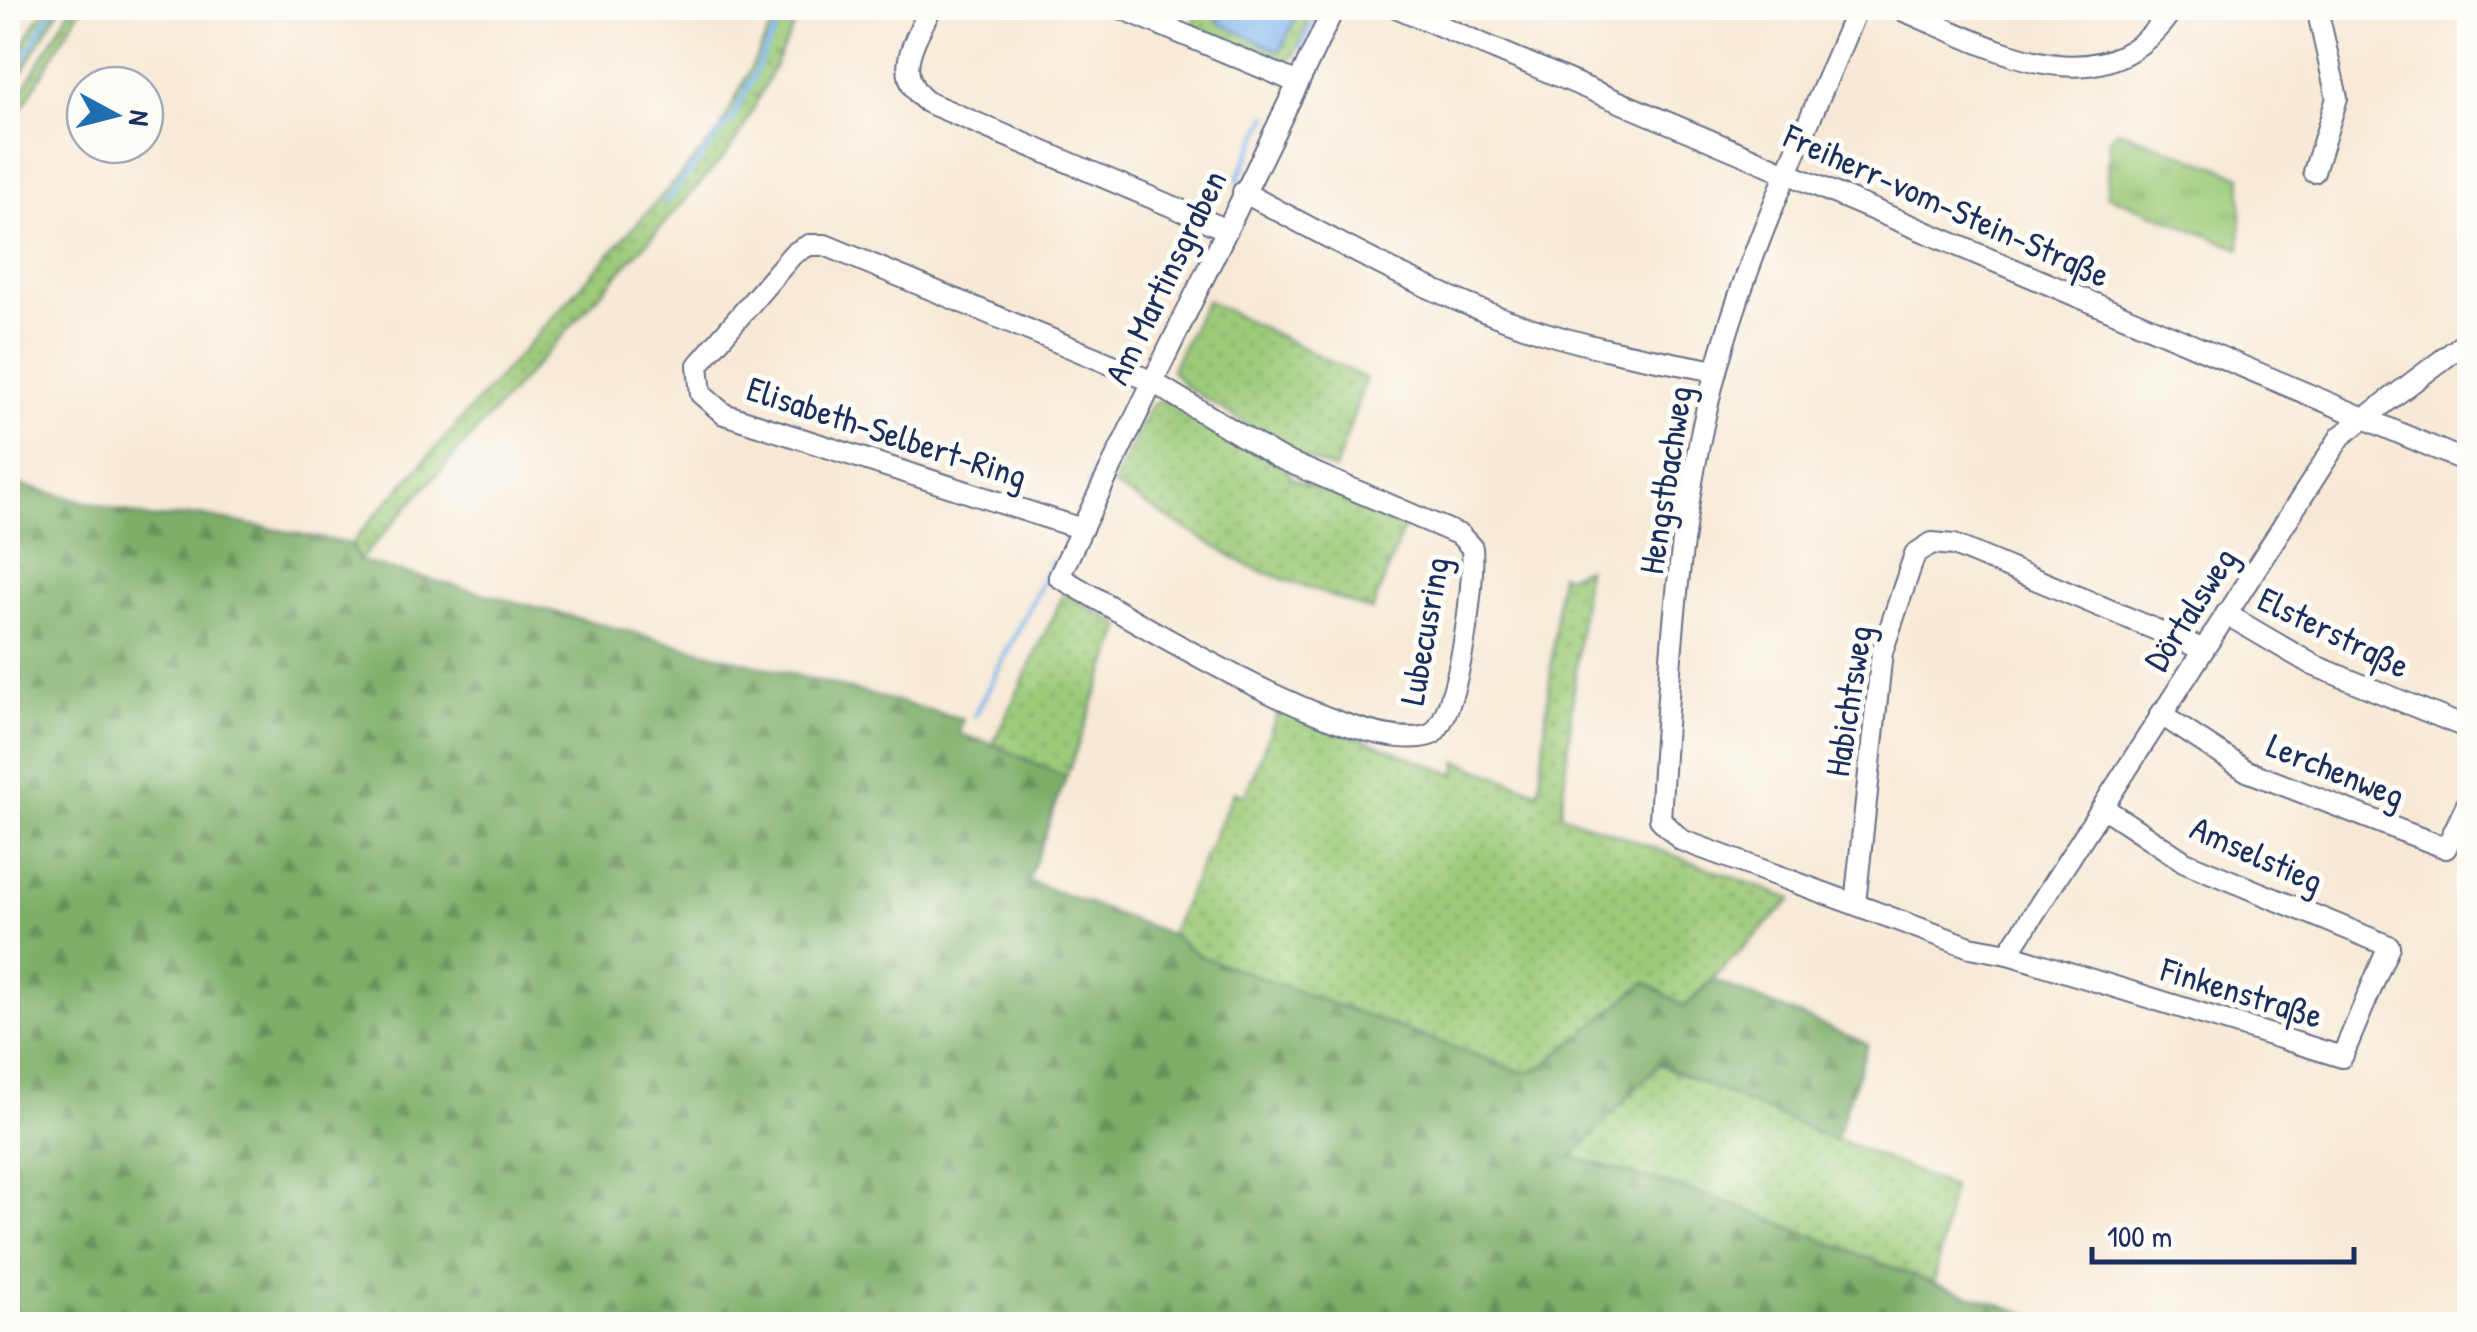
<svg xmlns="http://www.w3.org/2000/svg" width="2477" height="1332" viewBox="0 0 2477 1332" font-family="'Patrick Hand',sans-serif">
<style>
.grass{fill:url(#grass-dots);stroke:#5c7d6c;stroke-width:2.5}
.forest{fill:url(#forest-firs);stroke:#4c6f64;stroke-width:2.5}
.park{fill:url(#park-tufts);stroke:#5c7d6c;stroke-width:2.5}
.water{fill:#82b7f0;stroke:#4e73a7;stroke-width:2.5}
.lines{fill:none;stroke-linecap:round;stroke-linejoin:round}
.stream{stroke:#82b7f0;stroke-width:5}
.minor-casing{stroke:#687088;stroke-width:24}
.minor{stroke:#fff;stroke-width:20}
.labels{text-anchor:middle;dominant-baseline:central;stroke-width:10;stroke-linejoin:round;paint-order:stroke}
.street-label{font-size:35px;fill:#1b2f5e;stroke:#fdfcf7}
</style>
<defs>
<pattern id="grass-dots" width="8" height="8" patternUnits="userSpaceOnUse" patternTransform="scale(2.5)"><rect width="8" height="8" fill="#9dcb79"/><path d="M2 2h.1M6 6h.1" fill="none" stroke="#7fa566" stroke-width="1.8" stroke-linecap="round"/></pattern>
<pattern id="forest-firs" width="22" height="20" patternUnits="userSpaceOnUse" patternTransform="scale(2.5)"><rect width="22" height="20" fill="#7eaf69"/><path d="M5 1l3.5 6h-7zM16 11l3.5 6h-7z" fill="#668f5a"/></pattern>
<pattern id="park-tufts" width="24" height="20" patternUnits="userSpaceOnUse" patternTransform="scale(2.5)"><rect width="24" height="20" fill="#9dcb79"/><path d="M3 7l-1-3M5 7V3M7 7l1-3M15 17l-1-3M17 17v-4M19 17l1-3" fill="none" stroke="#7fa566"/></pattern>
</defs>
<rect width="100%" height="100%" fill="#fdfcf7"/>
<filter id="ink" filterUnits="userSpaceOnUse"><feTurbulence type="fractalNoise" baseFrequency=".01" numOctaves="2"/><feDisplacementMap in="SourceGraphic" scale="20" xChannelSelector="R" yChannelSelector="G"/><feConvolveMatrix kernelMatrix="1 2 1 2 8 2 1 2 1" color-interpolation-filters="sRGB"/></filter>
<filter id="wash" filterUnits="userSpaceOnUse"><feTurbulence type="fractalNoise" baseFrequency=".0048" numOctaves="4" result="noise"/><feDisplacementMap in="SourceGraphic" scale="40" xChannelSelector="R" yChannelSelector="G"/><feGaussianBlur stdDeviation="2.25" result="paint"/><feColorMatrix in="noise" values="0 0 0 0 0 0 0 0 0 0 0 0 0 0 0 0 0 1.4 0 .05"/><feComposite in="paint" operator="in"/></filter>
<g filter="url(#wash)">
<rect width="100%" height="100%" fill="#f7e9d5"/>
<g class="grass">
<path d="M 44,8 L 60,8 L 8,96 L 8,70 Z"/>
<path d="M 71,8 L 81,8 L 8,132 L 8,116 Z"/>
<path d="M 781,8 L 803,8 L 740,135 L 724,157 L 359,561 L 352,544 L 364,528 L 719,132 Z"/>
<path d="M 1201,8 L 1314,8 L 1294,57 L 1277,64 L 1192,26 Z"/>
<path d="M 1206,300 L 1366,379 L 1335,470 L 1297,455 L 1185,386 L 1171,370 Z"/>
<path d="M 1163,398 L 1290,471 L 1289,477 L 1405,524 L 1372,611 L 1250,567 L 1113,485 L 1150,406 Z"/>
<path d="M 1586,568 L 1561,814 L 1792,899 L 1685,1007 L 1646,982 L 1542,1067 L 1525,1073 L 1200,956 L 1170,934 L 1234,791 L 1245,795 L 1280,707 L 1456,775 L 1458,761 L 1539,792 L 1560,574 L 1567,576 Z"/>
<path d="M 1064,593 L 1122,626 L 1066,777 L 993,744 Z"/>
<path d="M 1659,1064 L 1952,1187 L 1934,1284 L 1721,1200 L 1571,1157 Z"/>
</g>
<path class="forest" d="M 8,482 L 153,519 L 199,515 L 352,544 L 359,561 L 963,719 L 959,734 L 993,744 L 1066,777 L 1028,881 L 1170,934 L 1200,956 L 1525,1073 L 1542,1067 L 1646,982 L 1685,1007 L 1713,980 L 1868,1044 L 1835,1141 L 1659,1064 L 1572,1157 L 1721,1200 L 1934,1284 L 2060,1324 L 8,1324 Z"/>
<path class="park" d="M 2118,130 L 2242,176 L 2240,249 L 2107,195 L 2110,139 Z"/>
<path class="water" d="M 1224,8 L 1287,8 L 1295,19 L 1280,51 L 1217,22 Z"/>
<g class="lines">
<g class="stream">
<path d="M 1302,48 L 1320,8"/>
<path d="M 8,86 L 53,8"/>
<path d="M 1237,180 L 1268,116"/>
<path d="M 665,202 L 734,116 L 786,8"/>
<path d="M 1160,340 L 1197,261"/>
<path d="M 1088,486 L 1124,415"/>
<path d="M 975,715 L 1053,561"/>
</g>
</g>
</g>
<g filter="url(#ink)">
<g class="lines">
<defs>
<g id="minor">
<path d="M 931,8 C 915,41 891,74 927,102 L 1225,229"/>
<path d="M 1121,8 L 1296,82"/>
<path d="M 1398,8 L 2470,463"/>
<path d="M 1857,8 C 1808,128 1748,249 1715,375 C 1677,518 1669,672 1660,819 L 1681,840 L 1970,947 L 2008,954 L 2342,1057 L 2389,946 L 2185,862 L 2104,808"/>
<path d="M 1897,8 C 1989,45 2102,117 2173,8"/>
<path d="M 2314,172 L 2337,98 L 2317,8"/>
<path d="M 1243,192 C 1334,240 1423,291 1521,325 C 1584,347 1650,359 1716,371"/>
<path d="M 1082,529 L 724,414 L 701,394 L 698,365 L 793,254 L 809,245 L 825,245 L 1151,381 L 1277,457 L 1460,535 L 1472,548 C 1475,583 1459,713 1432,734 C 1363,763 1126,615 1059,577 C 1149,386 1244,198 1334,8"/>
<path d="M 2226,614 L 2313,665 L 2470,729"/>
<path d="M 2160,714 L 2247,771 L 2446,848 L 2470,798"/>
<path d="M 1855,904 L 1882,652 L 1915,554 L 1932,543 L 1954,545 L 2202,649"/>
<path d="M 2008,954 L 2341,436 L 2470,339"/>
</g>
</defs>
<use href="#minor" class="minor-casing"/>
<use href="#minor" class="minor"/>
</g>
</g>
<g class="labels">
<g class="street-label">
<text transform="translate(1947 205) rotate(24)">Freiherr-vom-Stein-Straße</text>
<text transform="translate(1165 277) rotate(-64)">Am Martinsgraben</text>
<text transform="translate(887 432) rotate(18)">Elisabeth-Selbert-Ring</text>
<text transform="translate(1665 480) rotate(-81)">Hengstbachweg</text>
<text transform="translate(2190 609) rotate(-57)">Dörtalsweg</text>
<text transform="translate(1424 631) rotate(-80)">Lubecusring</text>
<text transform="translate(2334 632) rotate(26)">Elsterstraße</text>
<text transform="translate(1848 701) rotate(-81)">Habichtsweg</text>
<text transform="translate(2336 770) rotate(22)">Lerchenweg</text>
<text transform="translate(2257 854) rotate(24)">Amselstieg</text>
<text transform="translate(2242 992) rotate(17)">Finkenstraße</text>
</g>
</g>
<rect width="2477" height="1332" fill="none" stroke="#fdfcf7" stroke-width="40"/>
<g transform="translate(115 115) rotate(97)"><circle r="48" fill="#fdfcf7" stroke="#a3aaba" stroke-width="2.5"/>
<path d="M0-8L18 38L0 25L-18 38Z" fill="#1f6fb2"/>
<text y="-15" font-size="28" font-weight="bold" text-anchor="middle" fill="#1b2f5e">N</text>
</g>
<path d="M2092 1247v15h262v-15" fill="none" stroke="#1b2f5e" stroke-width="5"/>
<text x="2107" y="1247" font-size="30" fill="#1b2f5e" stroke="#fdfcf7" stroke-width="8" paint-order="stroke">100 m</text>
</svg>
